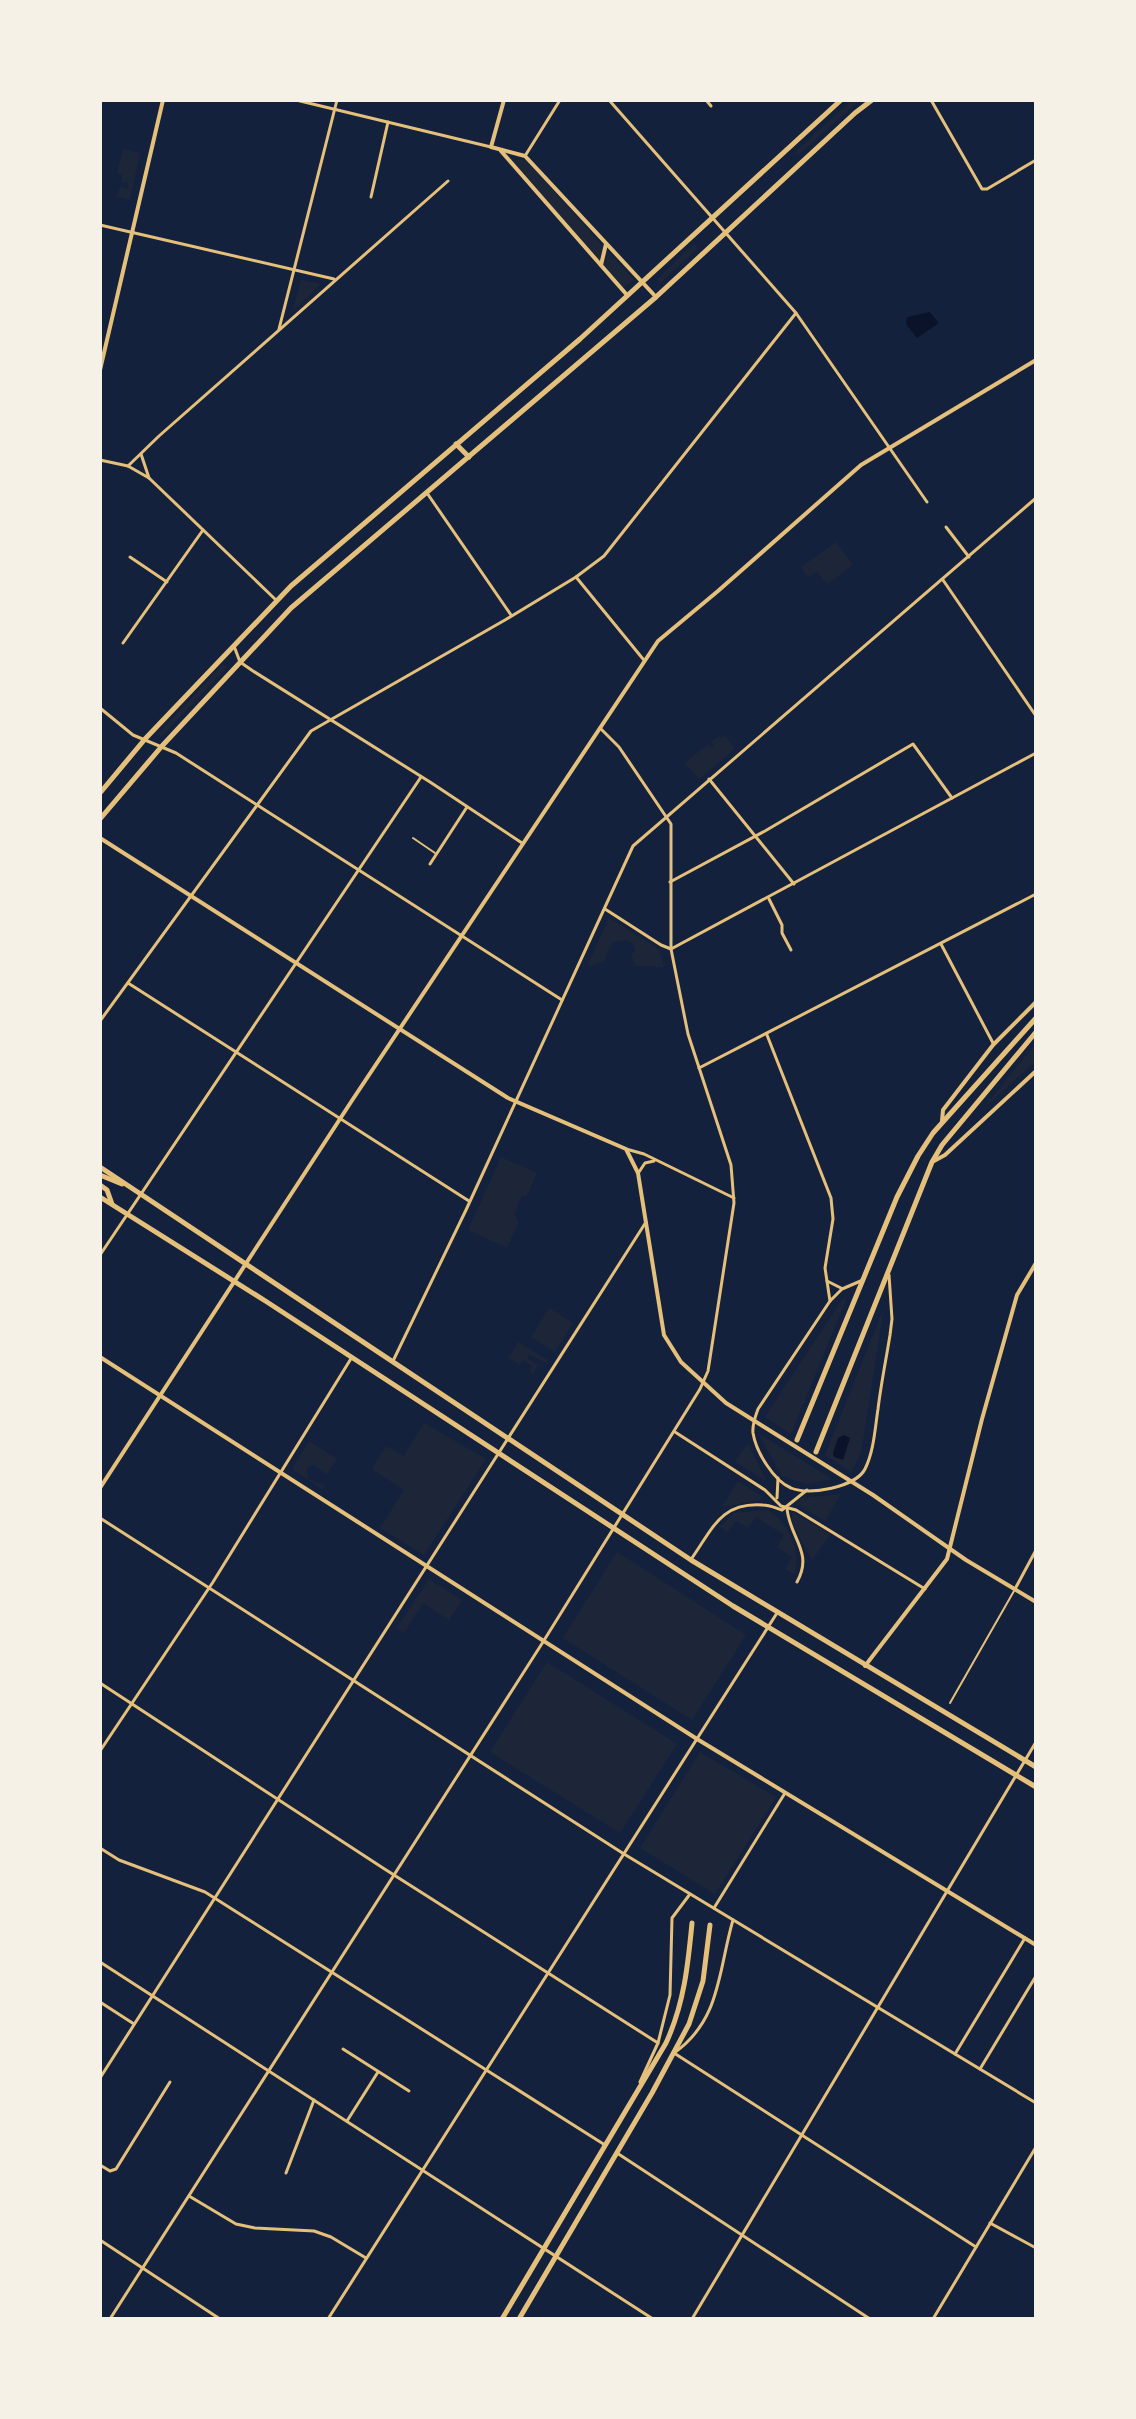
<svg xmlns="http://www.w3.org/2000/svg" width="1136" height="2419" viewBox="0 0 1136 2419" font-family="'Work Sans',sans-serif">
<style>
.green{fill:#1d2539}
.water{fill:#0b132b}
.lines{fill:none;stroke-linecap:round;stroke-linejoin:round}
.service{stroke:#e5c07b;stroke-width:2}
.pedestrian{stroke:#e5c07b;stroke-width:2}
.minor{stroke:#e5c07b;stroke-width:3}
.tertiary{stroke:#e5c07b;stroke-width:4}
.secondary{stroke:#e5c07b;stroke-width:4}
.primary{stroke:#e5c07b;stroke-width:5}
</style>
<rect width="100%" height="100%" fill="#14213d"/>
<g class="green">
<path d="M 852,100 L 860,100 L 798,155 L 795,152 Z"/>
<path d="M 123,149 L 140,153 L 130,200 L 117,197 L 120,186 L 127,189 L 128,183 L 121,182 L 122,175 L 117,173 Z"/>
<path d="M 512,160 L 527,160 L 603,247 L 600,262 Z"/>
<path d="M 694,244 L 698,248 L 660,283 L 657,279 Z"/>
<path d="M 606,249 L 634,280 L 623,288 L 603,264 Z"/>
<path d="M 301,280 L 321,284 L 293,311 Z"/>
<path d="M 836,542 L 853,565 L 827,584 L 817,572 L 808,577 L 801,567 Z"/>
<path d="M 223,664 L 227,667 L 162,736 L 158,734 Z"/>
<path d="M 719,736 L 721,738 L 725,736 L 735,749 L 699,779 L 685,763 L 708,744 L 711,747 L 714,745 L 711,742 Z"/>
<path d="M 609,918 L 659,949 L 664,967 L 635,966 L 631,955 L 635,951 C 634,938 622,939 612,943 L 604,961 L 590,967 L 588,964 Z"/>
<path d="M 1036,1043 L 1036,1061 L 982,1110 Z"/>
<path d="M 501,1157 L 537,1173 L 527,1196 L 522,1196 L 514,1214 L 519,1222 L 507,1248 L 468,1230 Z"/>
<path d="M 848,1295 L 791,1434 L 765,1417 L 842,1300 Z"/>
<path d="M 549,1308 L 573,1323 L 555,1352 L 531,1337 Z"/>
<path d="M 884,1308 L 861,1453 L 851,1472 L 825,1455 Z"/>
<path d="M 518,1342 L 548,1360 L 546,1363 L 529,1354 L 527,1358 L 538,1365 L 533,1374 L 530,1372 L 532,1366 L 523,1360 L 520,1365 L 509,1358 Z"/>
<path d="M 424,1423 L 486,1459 L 424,1555 L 380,1528 L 404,1490 L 372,1469 L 386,1446 L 404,1456 Z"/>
<path d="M 758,1433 L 832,1479 L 806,1484 L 782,1476 Z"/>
<path d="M 309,1441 L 337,1459 L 327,1474 L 314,1465 L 307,1467 L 308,1479 L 325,1486 L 322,1489 L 292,1469 Z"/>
<path d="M 748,1443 L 766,1481 L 735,1462 Z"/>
<path d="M 738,1481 L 763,1497 L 760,1500 L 722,1507 Z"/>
<path d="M 841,1494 L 825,1521 L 797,1504 L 802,1498 Z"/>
<path d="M 767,1510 C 787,1519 803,1554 794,1574 L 785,1569 L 792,1557 L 777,1547 L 784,1535 L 756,1517 L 748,1528 L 736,1521 L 728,1532 L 720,1527 L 734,1513 Z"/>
<path d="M 793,1512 L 830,1534 L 812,1561 L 791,1520 Z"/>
<path d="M 617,1552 L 746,1635 L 692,1720 L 563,1638 Z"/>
<path d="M 429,1579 L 462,1600 L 449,1620 L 423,1603 L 404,1633 L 397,1628 Z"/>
<path d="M 547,1662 L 677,1744 L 620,1833 L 490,1752 Z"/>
<path d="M 700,1752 L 776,1797 L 715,1894 L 640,1848 Z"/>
</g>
<g class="water">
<path d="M 930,312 L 939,323 L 917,338 L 906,324 L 907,317 Z"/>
<path d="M 844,1435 L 850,1438 L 843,1460 L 834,1457 L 833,1453 L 838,1438 Z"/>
</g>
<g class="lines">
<path class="service" d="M 413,838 L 435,853"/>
<path class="pedestrian" d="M 950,1703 L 1014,1591"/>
<g class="minor">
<path d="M 296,100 L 491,147"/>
<path d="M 609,100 L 796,313 L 927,502"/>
<path d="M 706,100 L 711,106"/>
<path d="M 931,100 L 982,189 L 987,189 L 1036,160"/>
<path d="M 525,156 L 560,100"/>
<path d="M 371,197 L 388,122"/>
<path d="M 100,225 L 334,279"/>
<path d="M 279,329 L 337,100"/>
<path d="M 100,460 L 128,466 L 149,478 L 141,454"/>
<path d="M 128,466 L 159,436 L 448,181"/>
<path d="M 149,478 L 276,600"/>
<path d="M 427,493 L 511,615"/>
<path d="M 946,527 L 969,557"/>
<path d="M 130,557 L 167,582"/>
<path d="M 576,577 L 643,659"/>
<path d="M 943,580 L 1036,716"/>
<path d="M 123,643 L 203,530"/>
<path d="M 234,646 L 240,662 L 253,671 L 430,782 L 522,843"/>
<path d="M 100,708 L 133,735 L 176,753 L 562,1000"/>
<path d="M 709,779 L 794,884"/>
<path d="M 430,864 L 467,807"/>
<path d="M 670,882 L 765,831 L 913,744 L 952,798"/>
<path d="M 769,899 L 782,925 L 782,933 L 791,950"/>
<path d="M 605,909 L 661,945 L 671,949 L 1036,753"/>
<path d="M 941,944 L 993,1043"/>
<path d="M 128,983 L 469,1201"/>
<path d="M 100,1021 L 311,731 L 505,620 L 576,577 L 604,556 L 796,313"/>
<path d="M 767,1035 L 831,1198 L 833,1219 L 825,1268 L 830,1301"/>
<path d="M 699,1068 L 1036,894"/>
<path d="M 626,1149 L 644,1154 L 734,1198"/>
<path d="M 639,1172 L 645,1163 L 654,1161"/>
<path d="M 100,1255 L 421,777"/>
<path d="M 863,1280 L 842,1289 L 830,1301 L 758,1409 C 755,1417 752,1425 753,1433 C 756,1452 774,1481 791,1488 C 809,1496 856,1487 865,1469 C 874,1451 875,1428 878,1409 C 881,1384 886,1360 890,1335 L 892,1319 L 889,1275"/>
<path d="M 827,1281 L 841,1288"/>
<path d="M 393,1361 L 466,1210 L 633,846 L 1036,498"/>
<path d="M 675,1432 L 765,1490 L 781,1506 L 796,1510 L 925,1589"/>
<path d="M 777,1498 L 778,1478"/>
<path d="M 787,1508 C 789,1537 814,1552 797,1582"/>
<path d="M 100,1518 L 624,1854 L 1036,2103"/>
<path d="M 692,1558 C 713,1528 721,1502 763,1505 C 770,1505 775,1508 782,1510 L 807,1490"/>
<path d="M 1015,1589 L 1036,1550"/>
<path d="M 100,1683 L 383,1868 L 658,2043"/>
<path d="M 100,1751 L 213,1582 L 352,1357"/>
<path d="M 100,1848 L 119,1860 L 205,1892 L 605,2145"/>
<path d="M 714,1908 L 785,1793"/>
<path d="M 733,1920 C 718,1971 721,2020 674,2053 L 976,2247"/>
<path d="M 100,1962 L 653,2319"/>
<path d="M 100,2002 L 134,2024"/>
<path d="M 343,2049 L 409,2091"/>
<path d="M 955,2054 L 1025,1938"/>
<path d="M 980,2069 L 1036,1976"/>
<path d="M 100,2078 L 646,1222"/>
<path d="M 640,2082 L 658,2043 L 670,1995 L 672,1918 L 690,1894"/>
<path d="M 347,2121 L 378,2072"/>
<path d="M 617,2153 L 870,2319"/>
<path d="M 100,2165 L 110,2171 L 116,2169 L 170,2082"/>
<path d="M 286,2173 L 314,2100"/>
<path d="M 189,2196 L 236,2224 L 255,2228 L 314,2231 L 331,2237 L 366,2258"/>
<path d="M 990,2223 L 1036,2248"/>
<path d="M 100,2240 L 220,2319"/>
<path d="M 110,2319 L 543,1642 L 700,1389 L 708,1371 L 734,1203 L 731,1165 L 688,1034 L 671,949 L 671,824 L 619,747 L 600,728"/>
<path d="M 328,2319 L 777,1613"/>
<path d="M 692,2319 L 1036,1742"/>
<path d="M 933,2319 L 1036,2147"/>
</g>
<g class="tertiary">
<path d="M 504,100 L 491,147 L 525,156 L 656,297"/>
<path d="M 501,151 L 627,295"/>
<path d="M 601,265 L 606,244"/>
<path d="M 100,838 L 508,1098 L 626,1149 L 638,1173 L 664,1335 L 681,1362 L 726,1403 L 873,1495 L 966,1560 L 1036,1602"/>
<path d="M 100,1357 L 697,1739 L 1036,1945"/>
<path d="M 865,1666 L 947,1559 L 982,1419 L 1017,1295 L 1036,1263"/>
</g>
<g class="secondary">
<path d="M 100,370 L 163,100"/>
<path d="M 942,1121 L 943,1110 L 993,1045 L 1036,1002"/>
<path d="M 934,1161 L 945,1155 L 1036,1071"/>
<path d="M 100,1488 L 351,1102 L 658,641 L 718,591 L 861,465 L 1036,360"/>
</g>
<g class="primary">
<path d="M 456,444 L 469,457"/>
<path d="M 100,793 L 145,739 L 291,586 L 580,339 L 841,100"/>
<path d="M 100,819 L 162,746 L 291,608 L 656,297 L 855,113 L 872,100"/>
<path d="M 100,1167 L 691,1560 L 1036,1767"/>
<path d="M 100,1175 L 122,1184"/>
<path d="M 100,1185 L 107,1190 L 112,1204"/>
<path d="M 100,1197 L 267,1302 L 733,1606 L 1036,1787"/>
<path d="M 797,1440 L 897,1197 L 918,1156 L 933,1133 L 1036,1018"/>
<path d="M 816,1452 L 932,1162 L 942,1145 L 1036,1032"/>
<path d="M 502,2319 L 666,2043 C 684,2004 688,1965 692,1923"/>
<path d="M 519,2319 L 652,2093 L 689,2024 L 703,1981 L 710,1925"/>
</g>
</g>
<rect width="1136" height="2419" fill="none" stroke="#f6f1e7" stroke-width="204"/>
</svg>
